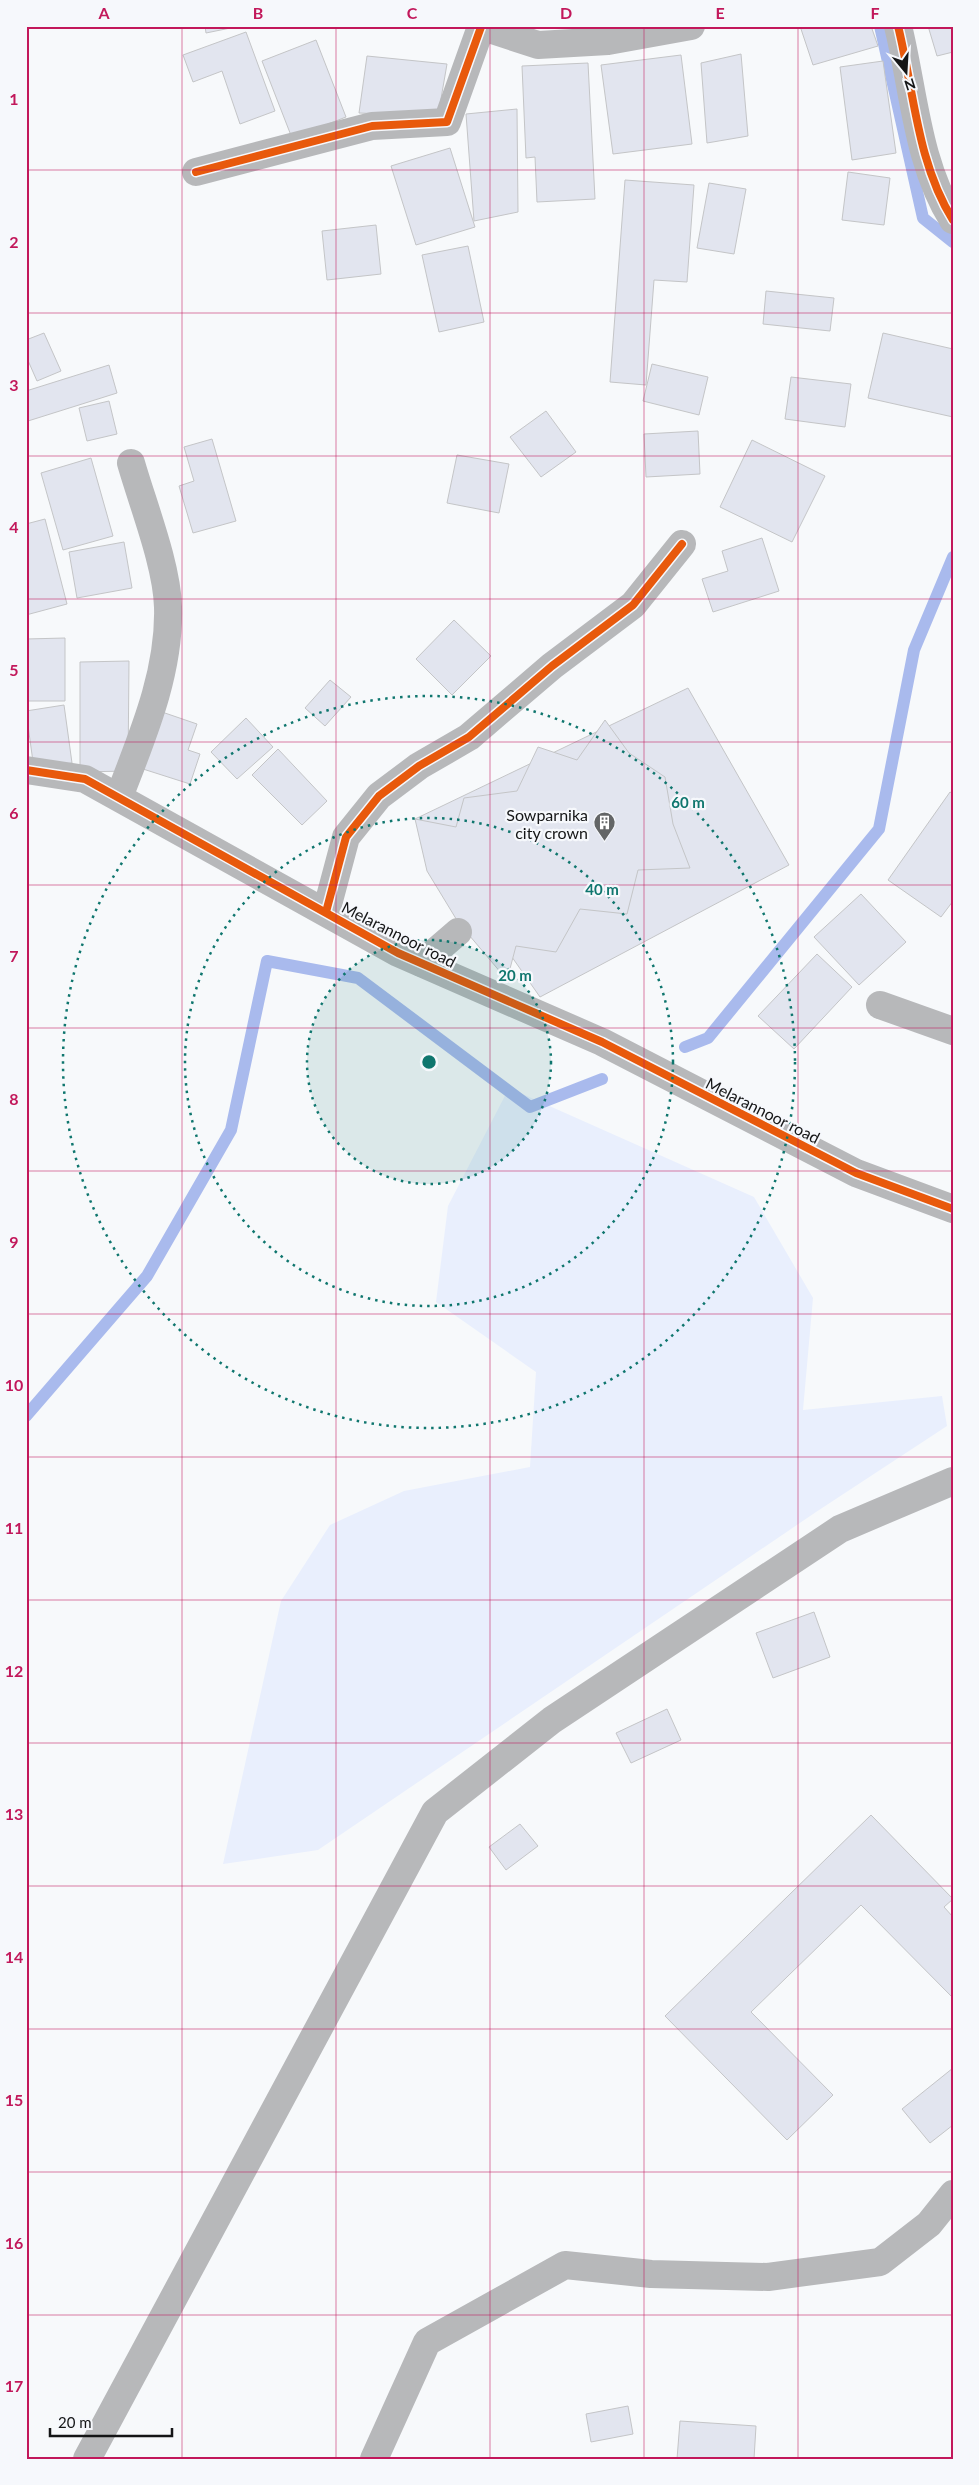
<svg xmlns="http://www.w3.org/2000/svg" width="979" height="2485" viewBox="0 0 979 2485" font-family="Lato,sans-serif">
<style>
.green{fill:#e9effd}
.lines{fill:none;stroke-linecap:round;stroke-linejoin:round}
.stream{stroke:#a9baed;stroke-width:12}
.building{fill:#e2e5ef;stroke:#c4c5c7}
.minor{stroke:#b7b8ba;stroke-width:28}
.cycleway-casing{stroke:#f6f8fc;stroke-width:11}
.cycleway{stroke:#e8590c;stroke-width:8}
.grid{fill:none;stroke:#c2185b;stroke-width:1;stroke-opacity:0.55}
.ring{fill:none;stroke:#0f766e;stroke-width:2.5;stroke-dasharray:2.5 5}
.labels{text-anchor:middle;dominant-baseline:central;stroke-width:4.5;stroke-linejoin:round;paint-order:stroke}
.poi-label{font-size:16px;fill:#141516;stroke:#f6f8fc;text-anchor:end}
.street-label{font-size:16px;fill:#141516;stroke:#f6f8fc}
.centre{fill:#0f766e;stroke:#f6f8fc;stroke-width:2.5}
.ring-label{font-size:15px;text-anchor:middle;font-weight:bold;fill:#0f766e;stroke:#f6f8fc;stroke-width:4.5;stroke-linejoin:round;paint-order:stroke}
.neatline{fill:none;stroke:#c2185b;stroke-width:2}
.grid-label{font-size:16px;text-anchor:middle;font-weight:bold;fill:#c2185b}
</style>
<rect width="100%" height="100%" fill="#f7f9fb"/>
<path class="green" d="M 509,1088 L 754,1197 L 813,1298 L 803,1410 L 942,1396 L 947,1426 L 816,1512 L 318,1850 L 223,1864 L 281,1601 L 330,1525 L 404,1491 L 530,1467 L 536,1372 L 436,1302 L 448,1206 Z"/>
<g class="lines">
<g class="stream">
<path d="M 880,26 L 923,218 L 953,242"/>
<path d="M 685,1047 L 708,1038 L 879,829 L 914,650 L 953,557"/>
<path d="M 26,1416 L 147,1276 L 231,1130 L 267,961 L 358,978 L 530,1107 L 602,1079"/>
</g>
</g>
<g class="building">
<path d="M 205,26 L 240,26 L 206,33 Z"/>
<path d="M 800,26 L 871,26 L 878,46 L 813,65 Z"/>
<path d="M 928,26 L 953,26 L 953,52 L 937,56 Z"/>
<path d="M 246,32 L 275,111 L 240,124 L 222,71 L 193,82 L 183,55 Z"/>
<path d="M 316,40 L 346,117 L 292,138 L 262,61 Z"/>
<path d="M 741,54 L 748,136 L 707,143 L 701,63 Z"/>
<path d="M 681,55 L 692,144 L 613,154 L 601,65 Z"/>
<path d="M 367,56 L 447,64 L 438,116 L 359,113 Z"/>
<path d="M 883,61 L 896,153 L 852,160 L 840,67 Z"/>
<path d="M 588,63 L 595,199 L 537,202 L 535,157 L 526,158 L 522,66 Z"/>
<path d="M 517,109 L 518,212 L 474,221 L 466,114 Z"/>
<path d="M 450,148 L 475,227 L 416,245 L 391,166 Z"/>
<path d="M 848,172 L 890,178 L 884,225 L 842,220 Z"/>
<path d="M 625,180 L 694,185 L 687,282 L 654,280 L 646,385 L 610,382 Z"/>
<path d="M 709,183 L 746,189 L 734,254 L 697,248 Z"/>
<path d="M 376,225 L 381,274 L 327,280 L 322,231 Z"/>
<path d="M 468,246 L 484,322 L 439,332 L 422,255 Z"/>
<path d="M 766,291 L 834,298 L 830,331 L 763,324 Z"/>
<path d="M 44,333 L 61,371 L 37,381 L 26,356 L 26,340 Z"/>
<path d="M 883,333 L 953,349 L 953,417 L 868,398 Z"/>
<path d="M 652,364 L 708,377 L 699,415 L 643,401 Z"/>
<path d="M 109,365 L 117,393 L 28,421 L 26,391 Z"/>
<path d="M 791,377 L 851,384 L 845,427 L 785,419 Z"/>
<path d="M 109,401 L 117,434 L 87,441 L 79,408 Z"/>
<path d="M 546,411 L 576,452 L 541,477 L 510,437 Z"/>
<path d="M 698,431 L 700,474 L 646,477 L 644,434 Z"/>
<path d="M 212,439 L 236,521 L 193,533 L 179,486 L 194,481 L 184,447 Z"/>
<path d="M 752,440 L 825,476 L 792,542 L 720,507 Z"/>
<path d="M 457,455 L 509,464 L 499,513 L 447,503 Z"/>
<path d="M 91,458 L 113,536 L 63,550 L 41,473 Z"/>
<path d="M 45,519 L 67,604 L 26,615 L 26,524 Z"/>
<path d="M 762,538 L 779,591 L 713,612 L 702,579 L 728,571 L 722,551 Z"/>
<path d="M 124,542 L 132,588 L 77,598 L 69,552 Z"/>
<path d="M 454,620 L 491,656 L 452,695 L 416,659 Z"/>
<path d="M 65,638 L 65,701 L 26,701 L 26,639 Z"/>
<path d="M 129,661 L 128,771 L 80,772 L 80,662 Z"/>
<path d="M 330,680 L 351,697 L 325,726 L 305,708 Z"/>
<path d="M 688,688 L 789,865 L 540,997 L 415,819 Z"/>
<path d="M 64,705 L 72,763 L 34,769 L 26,711 Z"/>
<path d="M 162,712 L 197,724 L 188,750 L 200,754 L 190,784 L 143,769 Z"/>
<path d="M 246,718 L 273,747 L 237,779 L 211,752 Z"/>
<path d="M 605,720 L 629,753 L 665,777 L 673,824 L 690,868 L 638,870 L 627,914 L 580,909 L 556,952 L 516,946 L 507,980 L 458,922 L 427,871 L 415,819 L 456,827 L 464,798 L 517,791 L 538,747 L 577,760 Z"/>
<path d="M 278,749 L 327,801 L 302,825 L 252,775 Z"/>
<path d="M 950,792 L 953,794 L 953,901 L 941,917 L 888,880 Z"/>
<path d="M 861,894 L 906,942 L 859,985 L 814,937 Z"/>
<path d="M 817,954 L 852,987 L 794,1049 L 758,1016 Z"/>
<path d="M 814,1612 L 830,1657 L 773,1678 L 756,1633 Z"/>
<path d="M 667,1709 L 681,1740 L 631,1763 L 616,1733 Z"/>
<path d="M 871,1815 L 953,1899 L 944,1907 L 953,1917 L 953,1998 L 861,1905 L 751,2012 L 833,2095 L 787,2140 L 665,2016 Z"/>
<path d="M 520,1824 L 538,1846 L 506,1870 L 489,1847 Z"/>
<path d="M 953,2068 L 953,2125 L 930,2143 L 902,2109 Z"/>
<path d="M 628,2406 L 633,2434 L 591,2442 L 586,2414 Z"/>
<path d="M 680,2421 L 756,2426 L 754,2459 L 677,2459 Z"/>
</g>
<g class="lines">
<g class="minor">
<path d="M 480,26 L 538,45 L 608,41 L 691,26"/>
<path d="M 898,26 C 914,91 917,163 953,220"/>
<path d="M 196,172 L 372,126 L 447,122 L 481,27"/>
<path d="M 26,770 L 85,779 L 398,953 L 602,1042 L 856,1173 L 953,1209"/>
<path d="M 119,797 C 142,737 170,673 168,607 C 167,565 143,505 131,463"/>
<path d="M 326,912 L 346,837 L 379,796 L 419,766 L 469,737 L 552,666 L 633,605 L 682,544"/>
<path d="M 422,963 L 458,932"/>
<path d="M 880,1005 L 953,1031"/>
<path d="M 87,2459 L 435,1812 L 552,1720 L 840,1529 L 953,1481"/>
<path d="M 374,2459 L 427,2342 L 565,2265 L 651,2274 L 768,2277 L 880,2262 L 929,2224 L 953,2194"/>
</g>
<defs>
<g id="cycleway">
<path d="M 898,26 C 914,91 917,163 953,220"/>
<path d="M 196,172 L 372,126 L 447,122 L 481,27"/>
<path d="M 26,770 L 85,779 L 398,953 L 602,1042 L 856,1173 L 953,1209"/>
<path d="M 326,912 L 346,837 L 379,796 L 419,766 L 469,737 L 552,666 L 633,605 L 682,544"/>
</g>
</defs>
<use href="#cycleway" class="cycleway-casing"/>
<use href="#cycleway" class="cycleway"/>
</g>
<path class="grid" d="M 182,26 L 182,2459M 336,26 L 336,2459M 490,26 L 490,2459M 644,26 L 644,2459M 798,26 L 798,2459M 26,170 L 953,170M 26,313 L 953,313M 26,456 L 953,456M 26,599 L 953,599M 26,742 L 953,742M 26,885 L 953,885M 26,1028 L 953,1028M 26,1171 L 953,1171M 26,1314 L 953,1314M 26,1457 L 953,1457M 26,1600 L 953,1600M 26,1743 L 953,1743M 26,1886 L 953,1886M 26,2029 L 953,2029M 26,2172 L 953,2172M 26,2315 L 953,2315"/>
<circle cx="429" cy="1062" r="122" fill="#0f766e" fill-opacity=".12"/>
<g class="ring">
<circle cx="429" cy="1062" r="122"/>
<circle cx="429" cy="1062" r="244"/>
<circle cx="429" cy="1062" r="366"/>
</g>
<defs>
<symbol id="building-pin" viewBox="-11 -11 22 30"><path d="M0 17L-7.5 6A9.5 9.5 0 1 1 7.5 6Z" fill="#636566" stroke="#f6f8fc"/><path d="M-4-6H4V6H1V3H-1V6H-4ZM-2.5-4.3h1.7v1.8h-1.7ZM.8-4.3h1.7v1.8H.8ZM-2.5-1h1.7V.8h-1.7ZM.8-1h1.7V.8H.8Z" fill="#fff"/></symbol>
</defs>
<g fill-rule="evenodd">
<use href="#building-pin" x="592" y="810" width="25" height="34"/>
</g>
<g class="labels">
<g class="poi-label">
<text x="588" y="814">Sowparnika<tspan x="588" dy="18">city crown</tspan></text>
</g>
<g class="street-label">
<text transform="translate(399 934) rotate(27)">Melarannoor road</text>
<text transform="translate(763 1110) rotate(27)">Melarannoor road</text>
</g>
</g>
<circle cx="429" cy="1062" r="8" class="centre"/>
<g class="ring-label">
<text x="688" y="808">60 m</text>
<text x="602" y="895">40 m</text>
<text x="515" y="981">20 m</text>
</g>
<rect width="979" height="2485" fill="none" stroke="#f6f8fc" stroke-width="55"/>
<g transform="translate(906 72) rotate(162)" stroke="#f6f8fc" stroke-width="4" paint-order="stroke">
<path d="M0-4L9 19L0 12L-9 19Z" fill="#141516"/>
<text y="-8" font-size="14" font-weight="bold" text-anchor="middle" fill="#141516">N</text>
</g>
<path d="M50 2428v8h122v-8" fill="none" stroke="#141516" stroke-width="2.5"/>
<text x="58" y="2428" font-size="15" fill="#141516" stroke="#f6f8fc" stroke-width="4" paint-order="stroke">20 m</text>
<rect x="28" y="28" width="924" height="2430" class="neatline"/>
<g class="grid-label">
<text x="104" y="19">A</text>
<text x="258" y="19">B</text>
<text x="412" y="19">C</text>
<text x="566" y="19">D</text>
<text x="720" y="19">E</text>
<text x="875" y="19">F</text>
<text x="14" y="105">1</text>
<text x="14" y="248">2</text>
<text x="14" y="391">3</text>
<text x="14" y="533">4</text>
<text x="14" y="676">5</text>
<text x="14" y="819">6</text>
<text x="14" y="962">7</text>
<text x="14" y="1105">8</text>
<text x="14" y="1248">9</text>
<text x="14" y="1391">10</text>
<text x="14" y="1534">11</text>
<text x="14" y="1677">12</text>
<text x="14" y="1820">13</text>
<text x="14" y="1963">14</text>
<text x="14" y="2106">15</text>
<text x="14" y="2249">16</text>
<text x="14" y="2392">17</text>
</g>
</svg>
